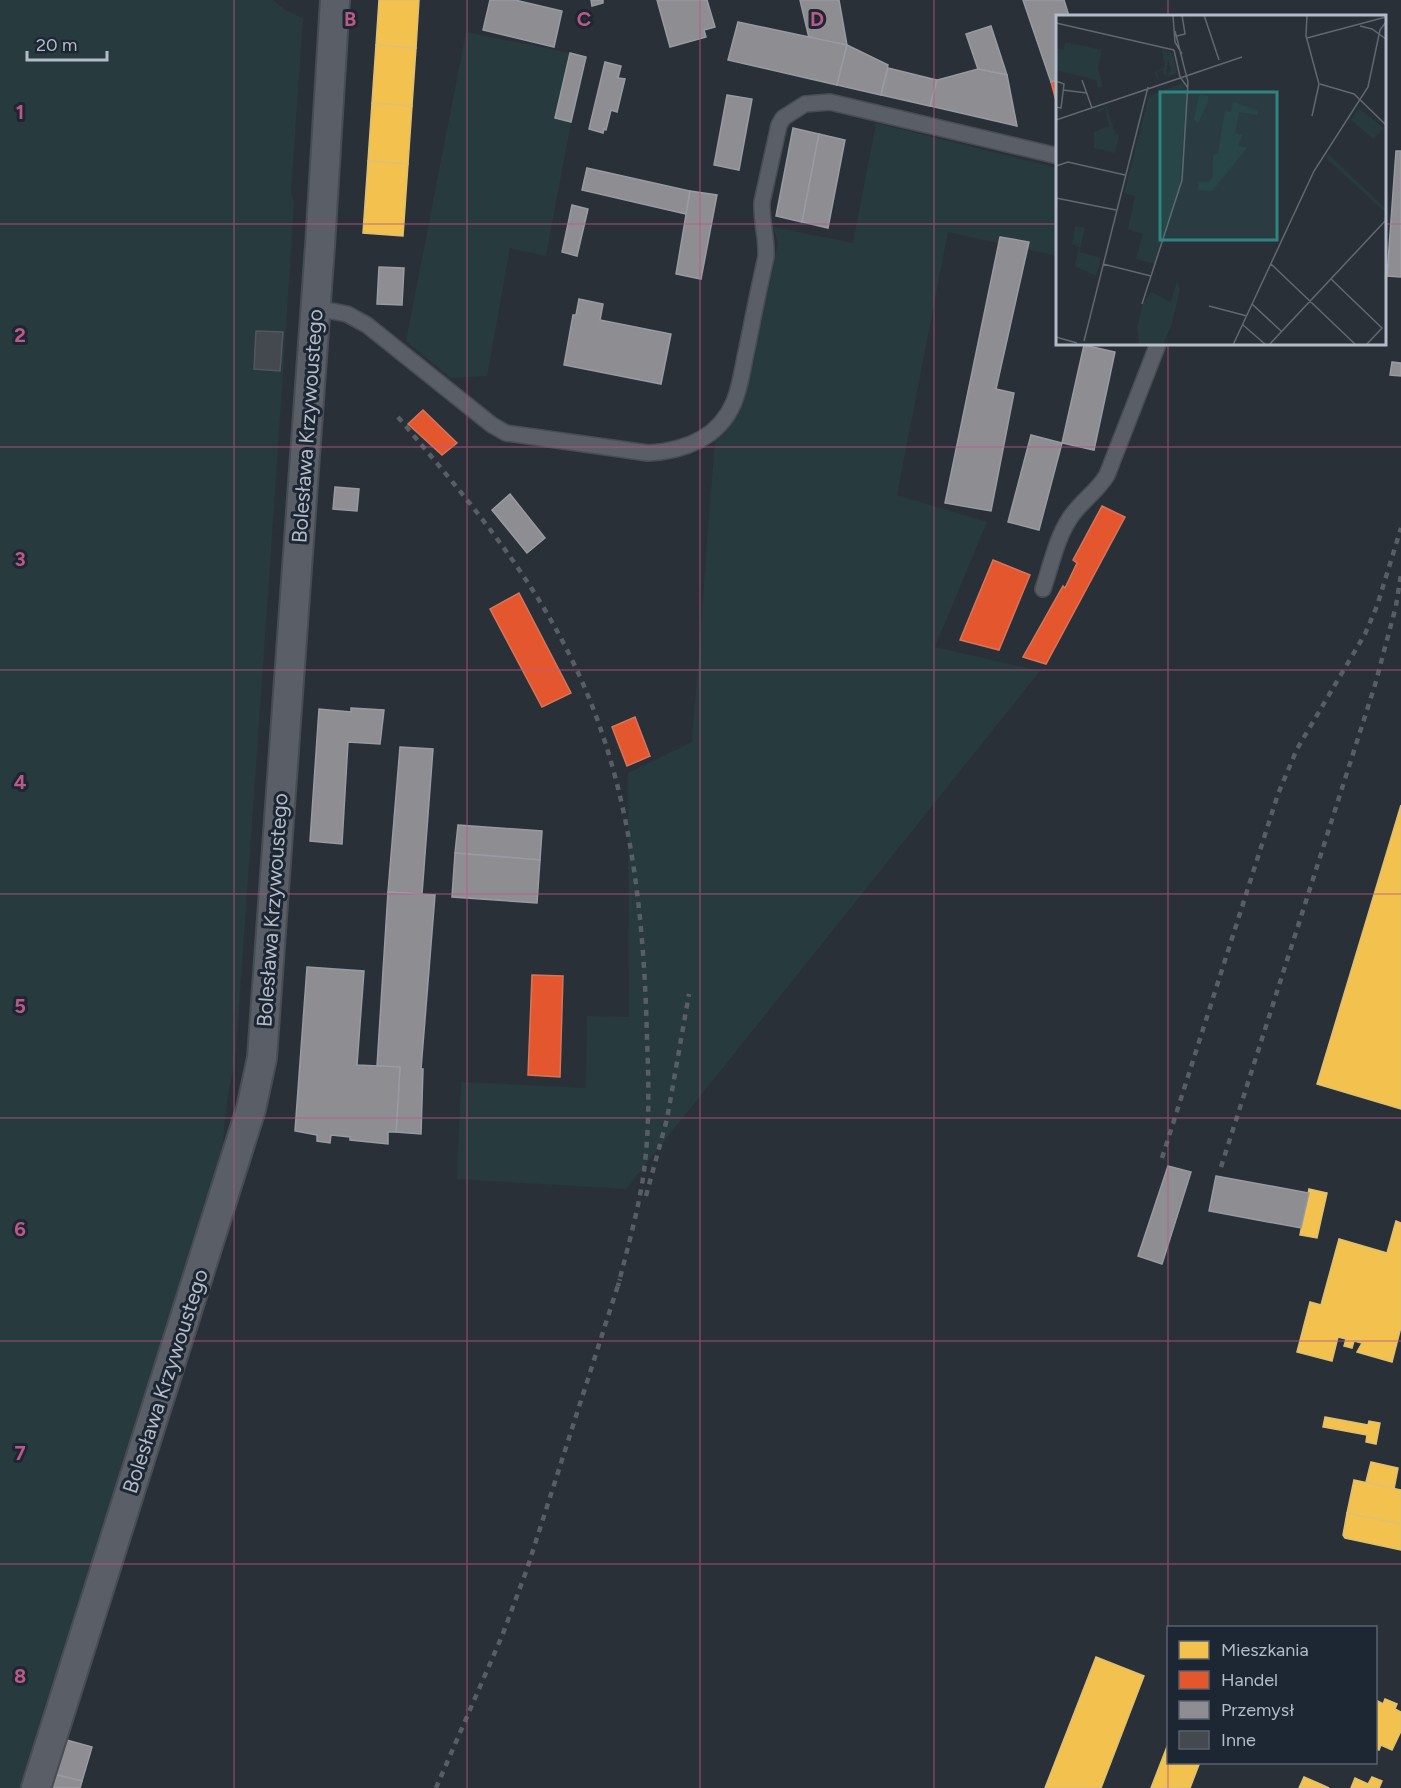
<svg xmlns="http://www.w3.org/2000/svg" width="1401" height="1788" viewBox="0 0 1401 1788" font-family="Figtree,sans-serif">
<style>
.green{fill:#273a3e}
.homes{fill:#f2c14e;stroke:#dfc073;stroke-width:1.5}
.shops{fill:#e4572e;stroke:#d6755c;stroke-width:1.5}
.industry{fill:#8d8d92;stroke:#999ba2;stroke-width:1.5}
.building{fill:#444950;stroke:#52575f;stroke-width:1.5}
.lines{fill:none;stroke-linecap:round;stroke-linejoin:round}
.lane-casing{stroke:#484c53;stroke-width:18}
.street-casing{stroke:#484c53;stroke-width:32}
.lane{stroke:#5a5e66;stroke-width:15}
.street{stroke:#5a5e66;stroke-width:28}
.rail{stroke:#595d64;stroke-width:4.5;stroke-dasharray:6 6;stroke-linecap:butt}
.grid{fill:none;stroke:#bc5a87;stroke-width:1.5;stroke-opacity:0.55}
.labels{text-anchor:middle;dominant-baseline:central;stroke-width:6;stroke-linejoin:round;paint-order:stroke}
.street-label{font-size:21px;fill:#b4bcc9;stroke:#1d2633}
.inset-road{fill:none;stroke:#616872;stroke-width:1.5}
.view{fill:#308480;fill-opacity:0.15;stroke:#308480;stroke-width:3}
.inset-edge{fill:none;stroke:#b4bcc9;stroke-width:3}
.grid-label{font-size:20px;text-anchor:middle;font-weight:bold;fill:#bc5a87;stroke:#1d2633;stroke-width:6;stroke-linejoin:round;paint-order:stroke}
</style>
<rect width="100%" height="100%" fill="#2a3038"/>
<g class="green">
<path d="M 0,0 L 273,0 L 287,11 L 303,18 L 291,194 L 294,203 C 276,490 255,777 235,1065 C 228,1086 223,1129 223,1151 L 51,1692 L 44,1706 L 44,1715 L 22,1788 L 0,1788 Z"/>
<path d="M 466,32 L 570,53 L 556,118 L 571,122 L 546,256 L 510,248 L 487,376 L 451,378 L 406,341 Z"/>
<path d="M 876,123 L 1057,168 L 1057,256 L 948,232 L 897,495 L 987,522 L 935,647 L 1040,671 L 626,1189 L 457,1179 L 461,1082 L 586,1088 L 587,1016 L 629,1017 L 628,773 L 692,742 L 715,438 L 730,426 L 744,402 L 778,243 L 773,227 L 853,243 Z"/>
</g>
<g class="homes">
<path d="M 379,0 L 419,0 L 416,48 L 376,45 Z"/>
<path d="M 376,45 L 416,48 L 412,106 L 372,103 Z"/>
<path d="M 372,103 L 412,106 L 408,164 L 368,161 Z"/>
<path d="M 368,161 L 408,164 L 403,236 L 363,233 Z"/>
<path d="M 1401,805 L 1401,1109 L 1317,1084 Z"/>
<path d="M 1309,1189 L 1327,1193 L 1317,1238 L 1300,1235 Z"/>
<path d="M 1396,1221 L 1401,1223 L 1401,1327 L 1392,1362 L 1357,1352 L 1362,1343 L 1354,1341 L 1352,1348 L 1344,1346 L 1346,1339 L 1338,1337 L 1332,1361 L 1297,1352 L 1310,1302 L 1321,1305 L 1339,1239 L 1387,1253 Z"/>
<path d="M 1325,1417 L 1368,1425 L 1369,1421 L 1380,1423 L 1376,1444 L 1366,1442 L 1367,1435 L 1323,1427 Z"/>
<path d="M 1371,1462 L 1398,1468 L 1394,1489 L 1366,1482 Z"/>
<path d="M 1354,1480 L 1401,1490 L 1401,1524 L 1347,1513 Z"/>
<path d="M 1347,1513 L 1401,1524 L 1401,1550 L 1345,1538 L 1343,1535 Z"/>
<path d="M 1096,1657 L 1144,1676 L 1101,1788 L 1045,1788 Z"/>
<path d="M 1385,1699 L 1397,1704 L 1395,1709 L 1401,1712 L 1401,1731 L 1392,1750 L 1381,1745 L 1379,1750 L 1376,1749 L 1376,1700 L 1383,1704 Z"/>
<path d="M 1168,1744 L 1168,1762 L 1200,1762 L 1190,1788 L 1151,1788 Z"/>
<path d="M 1304,1777 L 1318,1783 L 1329,1788 L 1299,1788 Z"/>
<path d="M 1372,1777 L 1382,1781 L 1379,1788 L 1351,1788 L 1355,1778 L 1368,1784 Z"/>
</g>
<g class="shops">
<path d="M 1058,80 L 1058,108 L 1051,82 Z"/>
<path d="M 423,410 L 457,443 L 442,455 L 408,424 Z"/>
<path d="M 1102,506 L 1125,517 L 1046,664 L 1023,657 L 1063,586 L 1065,588 L 1077,563 L 1073,560 Z"/>
<path d="M 993,560 L 1030,575 L 999,650 L 960,640 Z"/>
<path d="M 519,593 L 571,693 L 542,707 L 490,609 Z"/>
<path d="M 635,717 L 650,756 L 627,766 L 612,727 Z"/>
<path d="M 532,975 L 563,976 L 560,1077 L 528,1075 Z"/>
</g>
<g class="industry">
<path d="M 490,0 L 515,0 L 562,11 L 554,47 L 483,30 Z"/>
<path d="M 591,0 L 603,0 L 603,3 L 592,6 Z"/>
<path d="M 657,0 L 707,0 L 715,27 L 704,30 L 706,37 L 670,47 Z"/>
<path d="M 800,0 L 839,0 L 847,45 L 809,38 Z"/>
<path d="M 1023,0 L 1064,0 L 1069,16 L 1058,16 L 1058,80 L 1051,82 Z"/>
<path d="M 738,22 L 847,45 L 837,85 L 728,60 Z"/>
<path d="M 991,26 L 1007,75 L 978,69 L 966,34 Z"/>
<path d="M 847,45 L 888,65 L 881,95 L 837,85 Z"/>
<path d="M 570,53 L 586,57 L 571,122 L 555,118 Z"/>
<path d="M 605,62 L 621,66 L 618,78 L 625,79 L 617,112 L 611,110 L 606,130 L 604,129 L 603,133 L 589,129 Z"/>
<path d="M 888,68 L 937,80 L 930,106 L 881,95 Z"/>
<path d="M 978,69 L 1007,75 L 1017,126 L 930,106 L 937,80 Z"/>
<path d="M 727,95 L 752,99 L 739,170 L 714,165 Z"/>
<path d="M 793,128 L 819,134 L 802,222 L 776,216 Z"/>
<path d="M 819,134 L 845,140 L 828,228 L 802,222 Z"/>
<path d="M 1396,151 L 1401,151 L 1401,277 L 1387,276 Z"/>
<path d="M 587,168 L 690,191 L 686,214 L 582,190 Z"/>
<path d="M 690,191 L 717,195 L 701,279 L 676,274 Z"/>
<path d="M 572,205 L 588,209 L 577,256 L 562,252 Z"/>
<path d="M 1000,237 L 1029,242 L 996,389 L 1014,393 L 991,511 L 945,503 Z"/>
<path d="M 379,267 L 404,268 L 402,305 L 377,304 Z"/>
<path d="M 579,299 L 603,304 L 600,320 L 671,334 L 661,384 L 564,365 L 573,315 L 576,315 Z"/>
<path d="M 1084,345 L 1115,352 L 1094,450 L 1062,443 Z"/>
<path d="M 1392,362 L 1401,363 L 1401,376 L 1390,375 Z"/>
<path d="M 1031,435 L 1062,443 L 1039,530 L 1008,522 Z"/>
<path d="M 335,487 L 359,489 L 357,511 L 333,509 Z"/>
<path d="M 510,494 L 545,538 L 527,553 L 492,510 Z"/>
<path d="M 351,708 L 384,710 L 380,744 L 348,742 L 342,844 L 310,841 L 319,709 L 351,712 Z"/>
<path d="M 400,747 L 433,749 L 422,894 L 388,892 Z"/>
<path d="M 458,825 L 542,831 L 540,860 L 455,853 Z"/>
<path d="M 455,853 L 540,860 L 537,903 L 452,897 Z"/>
<path d="M 388,892 L 435,895 L 421,1069 L 423,1069 L 421,1134 L 396,1132 L 400,1067 L 377,1066 Z"/>
<path d="M 307,967 L 364,971 L 357,1065 L 400,1067 L 396,1132 L 388,1132 L 388,1144 L 350,1140 L 350,1137 L 331,1135 L 330,1143 L 317,1141 L 317,1135 L 295,1131 Z"/>
<path d="M 1168,1166 L 1191,1172 L 1162,1264 L 1138,1256 Z"/>
<path d="M 1216,1176 L 1309,1193 L 1301,1228 L 1209,1211 Z"/>
<path d="M 63,1739 L 92,1747 L 82,1781 L 53,1774 Z"/>
<path d="M 53,1774 L 82,1781 L 80,1788 L 49,1788 Z"/>
</g>
<path class="building" d="M 256,331 L 283,332 L 280,371 L 254,369 Z"/>
<g class="lines">
<defs>
<g id="lane">
<path d="M 316,308 L 347,314 L 367,325 L 492,425 L 506,433 L 648,453 C 684,451 719,438 734,402 C 741,385 743,365 747,348 C 753,318 759,287 766,257 C 767,238 761,221 762,202 L 779,125 L 783,118 L 805,104 L 830,102 L 1058,156"/>
<path d="M 1043,589 C 1051,566 1056,539 1070,518 C 1080,502 1097,492 1107,475 L 1158,344"/>
</g>
<path id="street" d="M 36,1788 L 251,1109 L 262,1058 L 320,246 L 335,0"/>
</defs>
<use href="#lane" class="lane-casing"/>
<use href="#street" class="street-casing"/>
<use href="#lane" class="lane"/>
<use href="#street" class="street"/>
<g class="rail">
<path d="M 398,417 C 463,494 529,570 573,662 C 630,779 644,911 647,1039 C 649,1089 650,1140 641,1190 C 635,1222 626,1254 618,1286"/>
<path d="M 1162,1158 L 1278,794 L 1297,749 L 1365,634 L 1377,606 L 1401,528"/>
<path d="M 1221,1167 L 1375,685 L 1396,606 L 1401,574"/>
<path d="M 646,1196 L 667,1119 L 689,994"/>
<path d="M 436,1788 L 502,1636 L 527,1569 L 620,1279"/>
</g>
</g>
<path class="grid" d="M 234,0 L 234,1788M 467,0 L 467,1788M 700,0 L 700,1788M 934,0 L 934,1788M 1168,0 L 1168,16M 0,224 L 1058,224M 1384,224 L 1401,224M 1168,344 L 1168,1788M 0,447 L 1401,447M 0,670 L 1401,670M 0,894 L 1401,894M 0,1118 L 1401,1118M 0,1341 L 1401,1341M 0,1564 L 1401,1564"/>
<g class="labels">
<g class="street-label">
<text transform="translate(307 426) rotate(-86)">Bolesława Krzywoustego</text>
<text transform="translate(272 910) rotate(-86)">Bolesława Krzywoustego</text>
<text transform="translate(165 1381) rotate(-72)">Bolesława Krzywoustego</text>
</g>
</g>
<g transform="translate(1056 15)">
<rect width="330" height="330" fill="#2a3038"/>
<path d="M 9,27 L 46,35 L 42,53 L 47,72 L 42,73 L 40,65 L 0,55 L 0,33 L 8,35 ZM 106,34 L 111,35 L 112,43 L 112,36 L 117,39 L 121,58 L 111,62 L 115,54 L 112,45 L 110,62 L 106,55 L 101,57 L 103,64 L 107,63 L 102,65 L 99,57 L 109,52 ZM 127,68 L 131,77 L 123,173 L 99,249 L 96,248 L 80,244 L 87,219 L 72,214 L 79,181 L 68,178 L 93,81 ZM 143,80 L 152,81 L 152,87 L 142,108 L 138,105 ZM 177,87 L 202,96 L 202,100 L 183,97 L 179,118 L 186,120 L 182,131 L 191,133 L 156,176 L 142,175 L 143,167 L 153,167 L 157,161 L 157,141 L 162,138 L 169,96 L 175,97 ZM 50,91 L 59,118 L 63,120 L 59,138 L 38,133 L 38,117 L 53,111 L 49,92 L 44,98 L 41,95 ZM 303,93 L 328,113 L 317,124 L 295,105 ZM 272,139 L 330,194 L 330,198 L 270,143 ZM 19,211 L 20,211 L 29,213 L 23,237 L 45,243 L 40,261 L 19,251 L 23,232 L 16,229 ZM 121,266 L 124,275 L 115,312 L 106,330 L 83,330 L 81,312 L 87,288 L 95,277 L 115,287 Z" fill="#273a3e"/>
<path class="inset-road" d="M 117,0 L 119,27 L 126,39M 148,0 L 163,45M 251,0 L 250,21 L 263,69 L 256,101M 0,8 L 118,35M 304,11 L 316,14 L 330,24M 121,21 L 129,19 L 126,0M 251,23 L 330,2M 118,35 L 124,62 L 132,73M 26,65 L 36,93M 0,66 L 8,69 L 5,93 L 0,92M 264,69 L 298,79 L 330,110M 7,75 L 31,78M 74,80 L 145,56M 0,105 L 186,42M 0,151 L 12,147 L 69,160M 0,183 L 60,195M 47,249 L 95,261M 215,249 L 300,330M 275,264 L 326,313 L 310,330M 86,289 L 126,165 L 132,67 L 119,16M 196,289 L 225,316M 153,291 L 191,301M 187,310 L 210,330M 0,322 L 21,328M 28,326 L 92,72M 177,330 L 258,156 L 312,72 L 324,15 L 330,7M 213,330 L 330,205"/>
<path class="view" d="M 104,77 L 221,77 L 221,225 L 104,225 Z"/>
<rect width="330" height="330" class="inset-edge"/>
</g>
<g class="grid-label">
<text x="350" y="26">B</text>
<text x="584" y="26">C</text>
<text x="817" y="26">D</text>
<text x="20" y="119">1</text>
<text x="20" y="342">2</text>
<text x="20" y="566">3</text>
<text x="20" y="789">4</text>
<text x="20" y="1013">5</text>
<text x="20" y="1236">6</text>
<text x="20" y="1460">7</text>
<text x="20" y="1683">8</text>
</g>
<rect x="1167" y="1626" width="210" height="138" fill="#1d2633" stroke="#59626f" stroke-width="1.5"/>
<rect x="1179" y="1641" width="30" height="18" fill="#f2c14e" stroke="#59626f" stroke-width="1.5"/>
<text x="1221" y="1656" font-size="18" fill="#b4bcc9">Mieszkania</text>
<rect x="1179" y="1671" width="30" height="18" fill="#e4572e" stroke="#59626f" stroke-width="1.5"/>
<text x="1221" y="1686" font-size="18" fill="#b4bcc9">Handel</text>
<rect x="1179" y="1701" width="30" height="18" fill="#8d8d92" stroke="#59626f" stroke-width="1.5"/>
<text x="1221" y="1716" font-size="18" fill="#b4bcc9">Przemysł</text>
<rect x="1179" y="1731" width="30" height="18" fill="#444950" stroke="#59626f" stroke-width="1.5"/>
<text x="1221" y="1746" font-size="18" fill="#b4bcc9">Inne</text>
<path d="M27 51v9h80v-9" fill="none" stroke="#b4bcc9" stroke-width="3"/>
<text x="36" y="51" font-size="18" fill="#b4bcc9" stroke="#1d2633" stroke-width="4.5" paint-order="stroke">20 m</text>
</svg>
